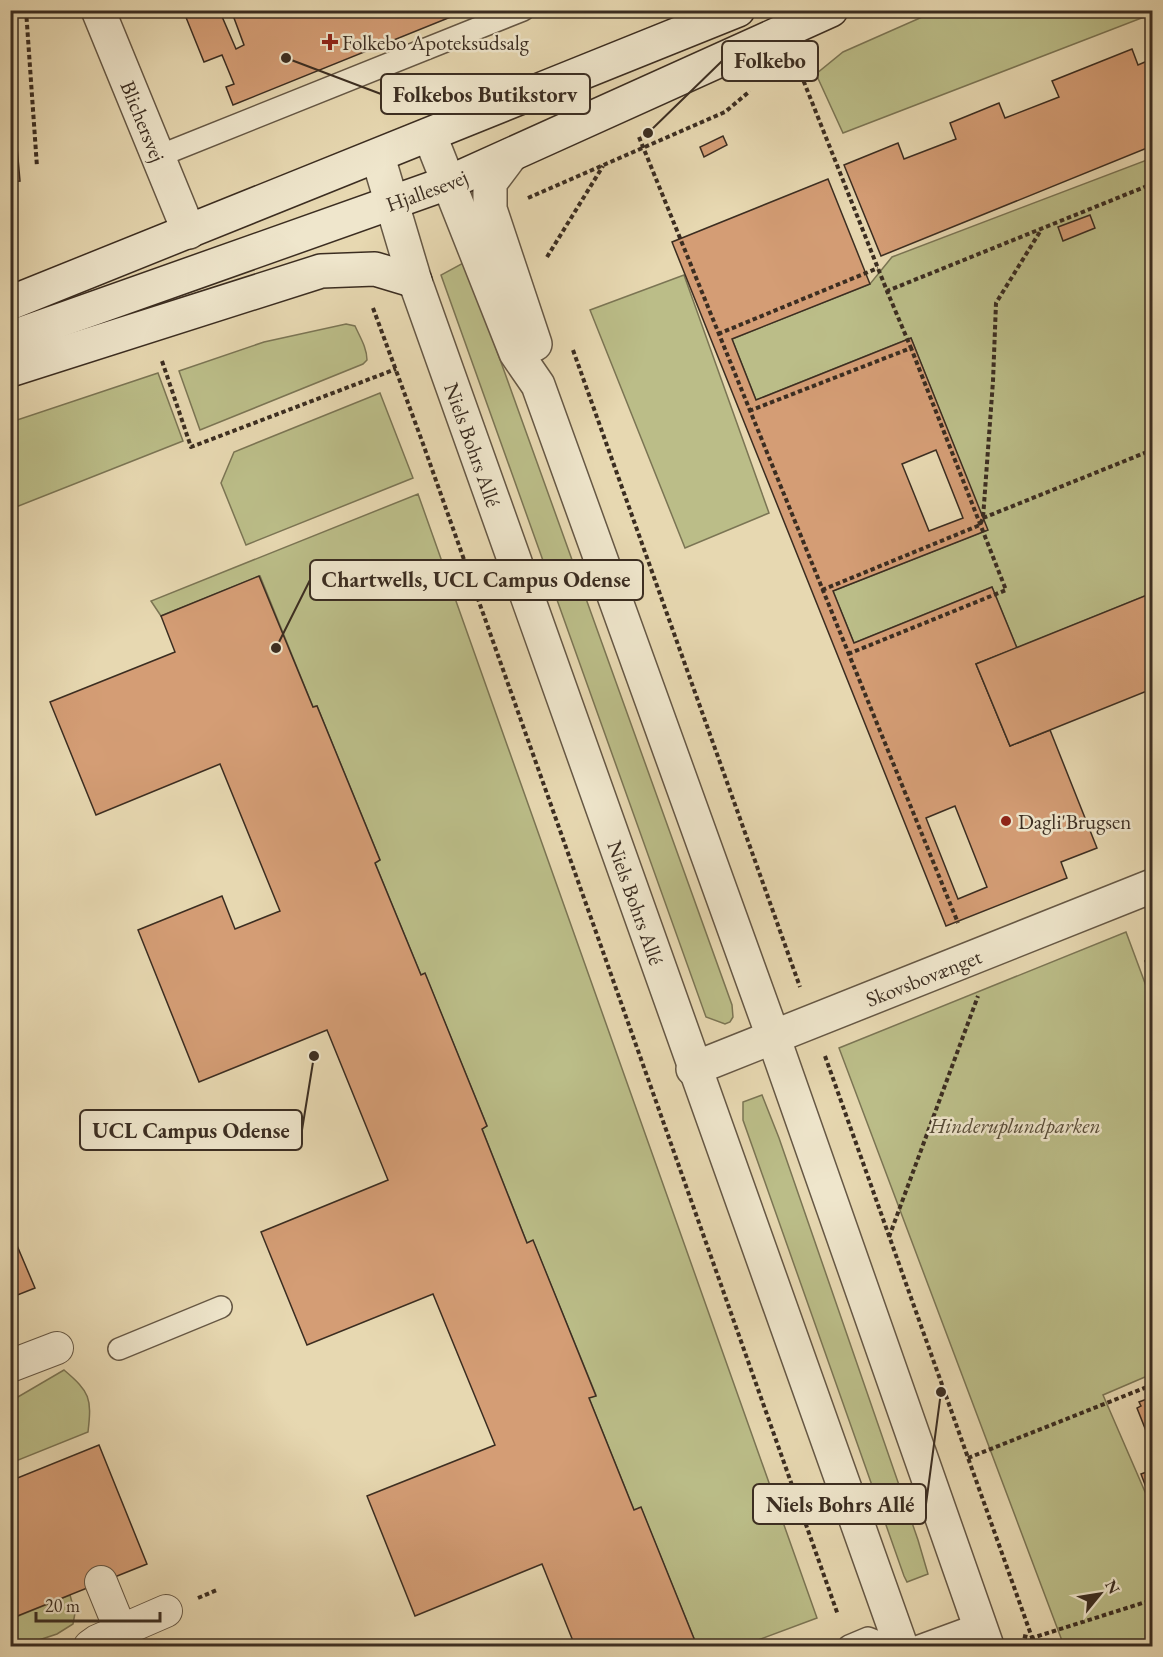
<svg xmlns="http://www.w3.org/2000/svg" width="1163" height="1657" viewBox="0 0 1163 1657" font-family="'EB Garamond',serif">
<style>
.green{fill:#bbbd88;stroke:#7b7554;stroke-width:1.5}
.building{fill:#d49d75;stroke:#3b2d21;stroke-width:1.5;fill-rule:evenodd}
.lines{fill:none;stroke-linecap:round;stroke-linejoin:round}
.service-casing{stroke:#665845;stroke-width:24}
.pedestrian-casing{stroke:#665845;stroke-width:34}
.minor-casing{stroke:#665845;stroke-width:36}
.tertiary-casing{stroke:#665845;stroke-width:36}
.secondary-casing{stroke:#3b2d21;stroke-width:36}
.path{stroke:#3b2d21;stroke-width:4;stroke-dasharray:4.5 3;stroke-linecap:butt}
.service{stroke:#efe6cc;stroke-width:21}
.pedestrian{stroke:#efe6cc;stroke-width:32}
.minor{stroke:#efe6cc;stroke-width:33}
.tertiary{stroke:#efe6cc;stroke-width:33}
.secondary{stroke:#efe6cc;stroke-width:33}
.poi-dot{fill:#8f2418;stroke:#efe6cc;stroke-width:2}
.labels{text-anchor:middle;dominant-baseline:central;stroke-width:5;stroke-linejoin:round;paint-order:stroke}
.poi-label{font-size:21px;fill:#3b2d21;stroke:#efe6cc;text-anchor:start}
.street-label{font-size:21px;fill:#3b2d21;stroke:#efe6cc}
.park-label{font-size:21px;font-style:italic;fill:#554a36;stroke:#efe6cc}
.leader{fill:none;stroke:#3b2d21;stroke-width:2}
.callout-dot{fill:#3b2d21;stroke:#efe6cc;stroke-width:2}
.callout{fill:#efe6cc;stroke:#3b2d21;stroke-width:2}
.callout-label{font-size:22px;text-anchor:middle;font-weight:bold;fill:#3b2d21}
</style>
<rect width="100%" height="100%" fill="#e7d8b1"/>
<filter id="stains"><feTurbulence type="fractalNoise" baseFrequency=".00333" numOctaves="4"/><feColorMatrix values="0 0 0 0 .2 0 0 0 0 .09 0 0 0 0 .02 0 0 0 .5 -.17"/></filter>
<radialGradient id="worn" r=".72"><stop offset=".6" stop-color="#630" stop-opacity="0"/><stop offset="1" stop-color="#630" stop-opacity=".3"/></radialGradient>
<g class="green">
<path d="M 938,10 L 1152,10 L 1152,14 L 843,133 L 816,74 L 843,52 Z"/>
<path d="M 1152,158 L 1152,593 L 1017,648 L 992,587 L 854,643 L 833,591 L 987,530 L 911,338 L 756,400 L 732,339 L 870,284 L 892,257 Z"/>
<path d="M 465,262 L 732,1005 L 733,1017 L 730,1022 L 725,1024 L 706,1017 L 441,275 Z"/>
<path d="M 684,275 L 769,513 L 685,548 L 590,310 Z"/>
<path d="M 346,324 L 355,326 C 360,337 367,348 367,360 L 363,364 L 200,430 L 179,371 L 264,342 Z"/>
<path d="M 158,373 L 183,441 L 11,509 L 11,422 Z"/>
<path d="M 380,393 L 413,478 L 246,545 L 221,483 L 234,452 Z"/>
<path d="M 418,494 L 817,1618 L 742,1646 L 697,1646 L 641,1508 L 634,1510 L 589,1398 L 596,1395 L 533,1241 L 527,1243 L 482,1129 L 487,1126 L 425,974 L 421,975 L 375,863 L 380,860 L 317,706 L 313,707 L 260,576 L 161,616 L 151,601 Z"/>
<path d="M 1126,932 L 1152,1002 L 1152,1374 L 1103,1395 L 1152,1508 L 1152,1646 L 1064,1646 L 839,1048 Z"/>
<path d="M 762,1095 L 779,1138 L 918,1540 L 928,1574 L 907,1582 L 904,1576 L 743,1120 L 743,1102 Z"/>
<path d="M 64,1370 C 90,1392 92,1398 88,1432 L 11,1463 L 11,1401 Z"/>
<path d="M 70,1595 L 75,1613 L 73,1624 L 57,1634 L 39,1640 L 35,1646 L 11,1646 L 11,1619 Z"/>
</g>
<g class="building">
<path d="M 196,10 L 211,10 L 213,14 L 220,12 L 236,49 L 244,45 L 231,10 L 349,10 L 350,13 L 468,10 L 233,105 L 226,87 L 234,84 L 222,55 L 204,62 L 185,15 Z"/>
<path d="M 1132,49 L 1138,65 L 1152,59 L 1152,146 L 881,256 L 844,165 L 898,143 L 904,159 L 956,139 L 950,123 L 999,103 L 1005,118 L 1059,97 L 1052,81 Z"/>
<path d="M 10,68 L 20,181 L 10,182 Z"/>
<path d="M 723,136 L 727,145 L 704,157 L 700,147 Z"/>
<path d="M 828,179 L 870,284 L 732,339 L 756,400 L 911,338 L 988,530 L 833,591 L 854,643 L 992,587 L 1017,648 L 976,664 L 1010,746 L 1050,730 L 1097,848 L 1061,862 L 1067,878 L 946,926 L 672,242 ZM 936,450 L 963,518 L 929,531 L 902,464 ZM 955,806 L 987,887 L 958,899 L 926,818 Z"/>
<path d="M 1090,215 L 1095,228 L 1063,241 L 1058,227 Z"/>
<path d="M 259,576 L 313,707 L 317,706 L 380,860 L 375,863 L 421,975 L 425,973 L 487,1126 L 482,1129 L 527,1243 L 533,1240 L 596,1396 L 589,1398 L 634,1510 L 641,1507 L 697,1646 L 575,1646 L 542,1564 L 415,1616 L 367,1496 L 495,1445 L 433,1294 L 307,1345 L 261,1232 L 388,1180 L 327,1030 L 199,1082 L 138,930 L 222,896 L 235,929 L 280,911 L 220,764 L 96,815 L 50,702 L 175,652 L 161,616 Z"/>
<path d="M 1152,593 L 1152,689 L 1010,746 L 976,664 Z"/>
<path d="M 1152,958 L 1152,978 L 1145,961 Z"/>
<path d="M 10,1229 L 35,1288 L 10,1298 Z"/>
<path d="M 1152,1397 L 1152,1446 L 1137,1408 L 1141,1406 L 1139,1402 Z"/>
<path d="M 99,1445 L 147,1564 L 10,1619 L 10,1481 Z"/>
<path d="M 1152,1470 L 1152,1503 L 1141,1474 Z"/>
</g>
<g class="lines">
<defs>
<g id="service">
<path d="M 159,156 L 523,10"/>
<path d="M 119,1349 L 221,1307"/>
<path d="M 849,1646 L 868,1638 L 889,1646"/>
<path d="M 919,1646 L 979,1624"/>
</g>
<g id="pedestrian">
<path d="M 10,1366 L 57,1348"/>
<path d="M 101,1582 L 121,1631"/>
<path d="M 90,1646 L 97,1641 L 166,1611"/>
</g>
<g id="minor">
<path id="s1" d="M 98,10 L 189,232"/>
<path id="s2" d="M 693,1069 L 1152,886"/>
</g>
<g id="tertiary">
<path d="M 430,136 L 516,353 L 538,385 L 774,1039 L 987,1646"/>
<path d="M 511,155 L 490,183 L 490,209 L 535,344"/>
<path id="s3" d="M 378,157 L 415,281 L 901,1646"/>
</g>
<g id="secondary">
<path d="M 10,303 L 738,10"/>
<path id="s4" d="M 10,338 L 450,182 L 831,10"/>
<path d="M 10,370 L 321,271 L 375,269 L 415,281"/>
</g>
</defs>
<use href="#service" class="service-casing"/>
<use href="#pedestrian" class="pedestrian-casing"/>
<use href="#minor" class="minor-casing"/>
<use href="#tertiary" class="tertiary-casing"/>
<use href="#secondary" class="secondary-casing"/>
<g class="path">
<path d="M 26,10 L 37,167"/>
<path d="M 798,67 L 887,291 L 1152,184"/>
<path d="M 639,137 L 958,923"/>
<path d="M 528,198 L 725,112 L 750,91"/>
<path d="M 547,257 L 603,166"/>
<path d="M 373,308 L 422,441 L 838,1615"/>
<path d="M 718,334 L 878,268"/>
<path d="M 573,350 L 800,987"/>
<path d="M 162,361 L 191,447 L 396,369"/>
<path d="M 749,411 L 911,348 L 887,291"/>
<path d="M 983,518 L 1152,450"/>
<path d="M 822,590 L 980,525 L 983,518 L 993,381 L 996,303 L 1041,230"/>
<path d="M 848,654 L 1006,590 L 911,348"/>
<path d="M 1152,712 L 1149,713 L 1150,755 L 1152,762"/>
<path d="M 825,1056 L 1035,1646"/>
<path d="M 889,1237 L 978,996"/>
<path d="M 968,1458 L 1152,1385"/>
<path d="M 198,1598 L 217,1590"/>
<path d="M 1023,1636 L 1032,1638 L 1152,1600"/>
</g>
<use href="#service" class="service"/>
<use href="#pedestrian" class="pedestrian"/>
<use href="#minor" class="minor"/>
<use href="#tertiary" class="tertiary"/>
<use href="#secondary" class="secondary"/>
</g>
<g class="poi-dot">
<path d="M327 33h6v6h6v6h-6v6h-6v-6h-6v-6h6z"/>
<circle cx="1006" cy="821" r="6"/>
</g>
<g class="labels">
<g class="poi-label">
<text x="342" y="42">Folkebo Apoteksudsalg</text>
<text x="1018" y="821">Dagli'Brugsen</text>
</g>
<g class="street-label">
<text stroke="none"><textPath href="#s1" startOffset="120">Blichersvej</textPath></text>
<text stroke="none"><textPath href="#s4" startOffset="442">Hjallesevej</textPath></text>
<text stroke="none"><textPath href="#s3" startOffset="303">Niels Bohrs Allé</textPath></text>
<text stroke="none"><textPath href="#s3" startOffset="789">Niels Bohrs Allé</textPath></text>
<text stroke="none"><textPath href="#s2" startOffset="248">Skovsbovænget</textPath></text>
</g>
<g class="park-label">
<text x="1015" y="1125">Hinderuplundparken</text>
</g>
</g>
<path class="leader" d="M648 133L722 61M286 58L381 94M276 648L310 580M314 1056L302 1130M941 1392L926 1504"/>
<g class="callout-dot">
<circle cx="648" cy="133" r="6"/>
<circle cx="286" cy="58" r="6"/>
<circle cx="276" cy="648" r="6"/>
<circle cx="314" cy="1056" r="6"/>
<circle cx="941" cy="1392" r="6"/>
</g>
<g class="callout">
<rect x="722" y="41" width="96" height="40" rx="6"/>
<rect x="381" y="74" width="209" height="40" rx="6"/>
<rect x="310" y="560" width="333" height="40" rx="6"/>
<rect x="80" y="1110" width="222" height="40" rx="6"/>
<rect x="753" y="1484" width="173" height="40" rx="6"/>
</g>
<g class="callout-label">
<text x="770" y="68">Folkebo</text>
<text x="485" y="102">Folkebos Butikstorv</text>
<text x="476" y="587">Chartwells, UCL Campus Odense</text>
<text x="191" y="1138">UCL Campus Odense</text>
<text x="840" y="1512">Niels Bohrs Allé</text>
</g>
<rect width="1163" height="1657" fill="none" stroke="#e7d8b1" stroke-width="36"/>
<rect x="12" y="12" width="1139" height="1633" fill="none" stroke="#3b2d21" stroke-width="3"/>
<rect x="18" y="18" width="1127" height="1621" fill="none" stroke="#3b2d21" stroke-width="1.5"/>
<g transform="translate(1100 1594) rotate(60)" stroke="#efe6cc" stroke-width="4.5" paint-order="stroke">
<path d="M0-4.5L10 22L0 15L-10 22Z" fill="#3b2d21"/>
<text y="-9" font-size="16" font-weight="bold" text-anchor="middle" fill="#3b2d21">N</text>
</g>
<path d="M36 1612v9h124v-9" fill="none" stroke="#3b2d21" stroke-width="3"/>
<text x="45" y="1612" font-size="18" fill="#3b2d21" stroke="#efe6cc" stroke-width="4.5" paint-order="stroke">20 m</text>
<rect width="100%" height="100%" filter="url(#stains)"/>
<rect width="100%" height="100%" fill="url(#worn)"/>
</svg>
